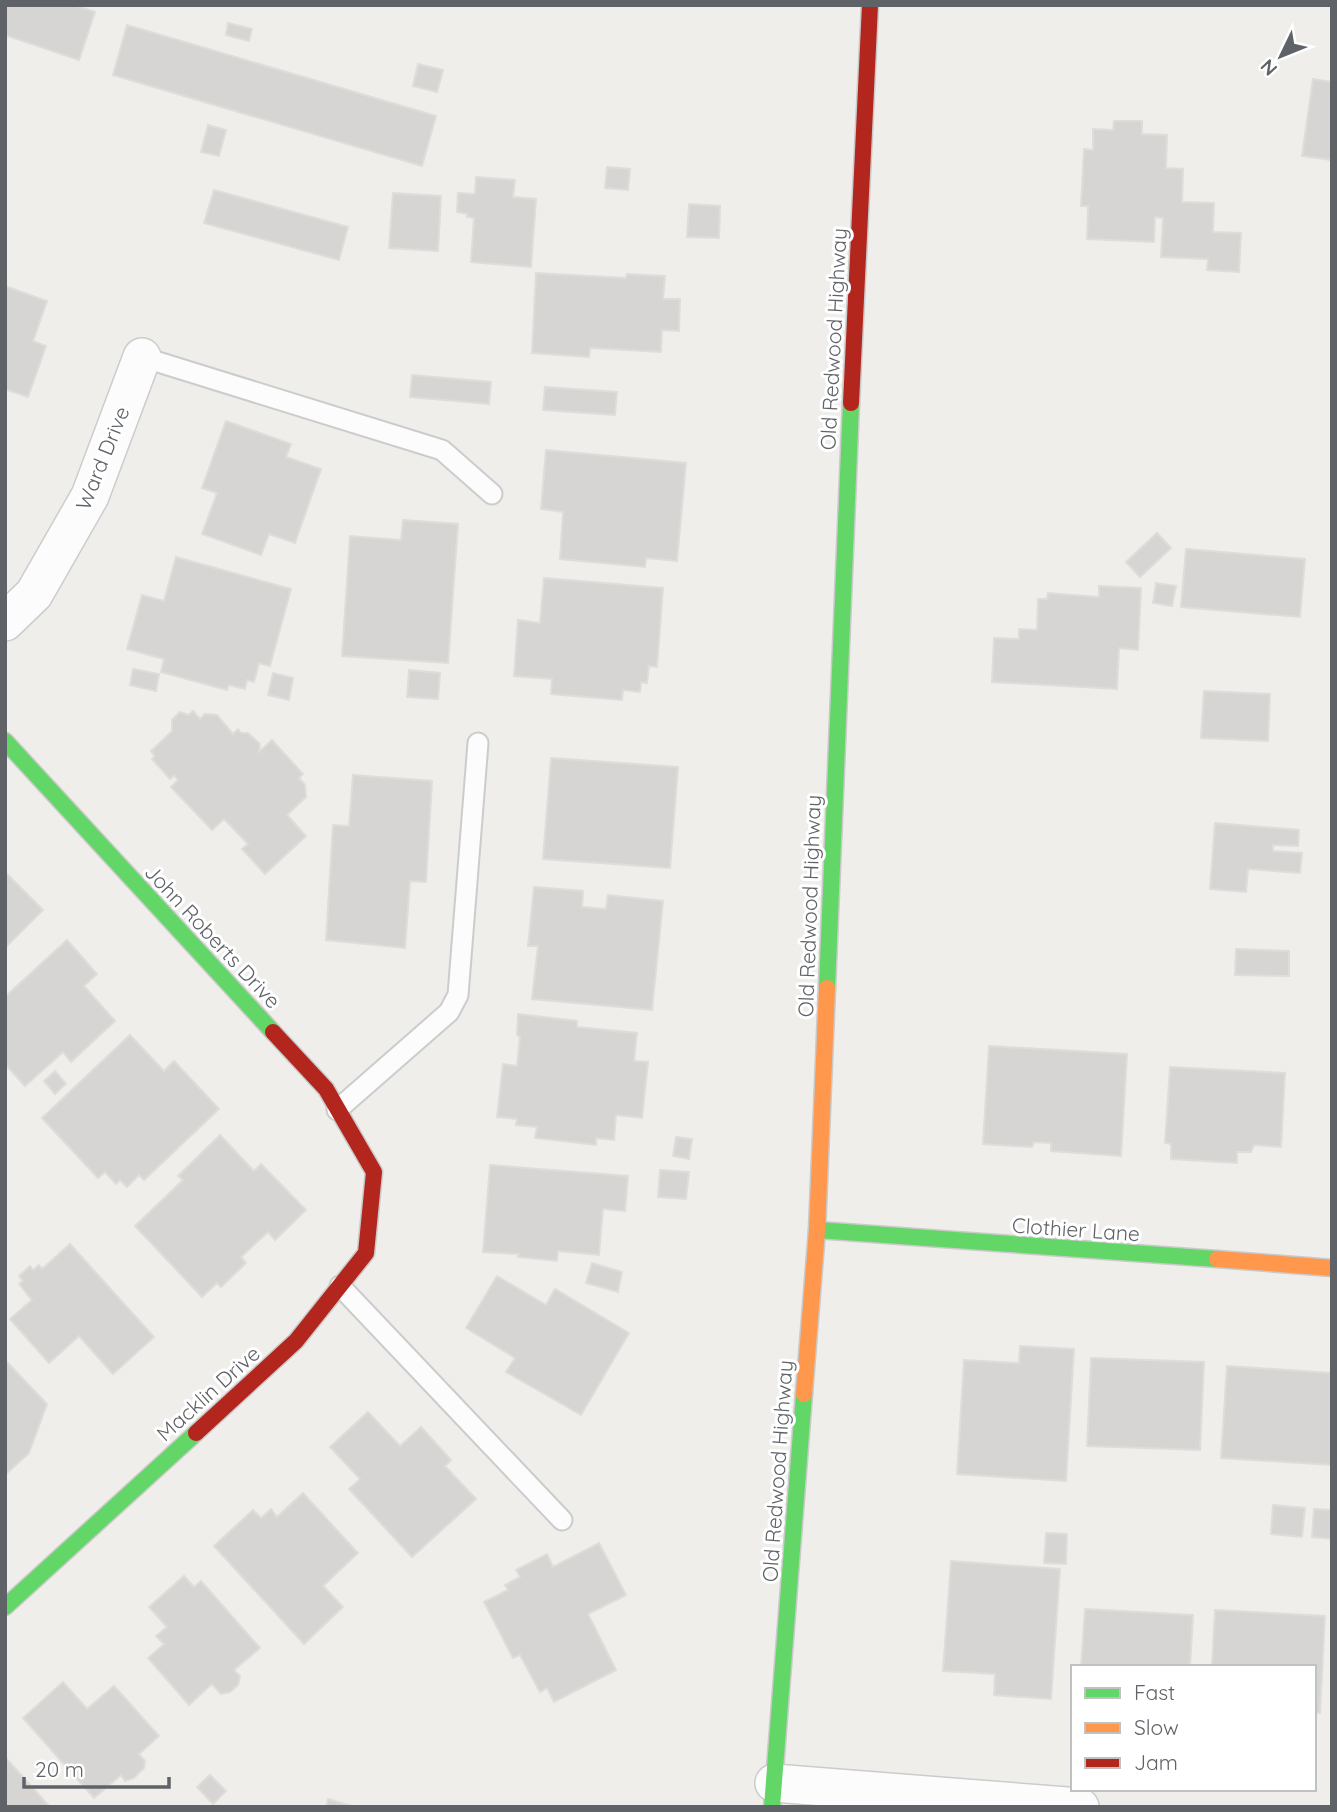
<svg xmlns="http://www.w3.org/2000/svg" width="1337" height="1812" viewBox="0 0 1337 1812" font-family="Quicksand,sans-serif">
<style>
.building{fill:#d6d5d3;stroke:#deddd9;stroke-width:2}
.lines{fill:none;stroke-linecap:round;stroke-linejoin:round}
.lane-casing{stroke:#cbcccc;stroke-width:23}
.street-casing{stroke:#cbcccc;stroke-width:40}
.fast-casing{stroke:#cacacb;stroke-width:19}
.slow-casing{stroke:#cacacb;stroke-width:19}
.jam-casing{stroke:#cacacb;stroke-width:19}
.lane{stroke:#fdfcfc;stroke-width:19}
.street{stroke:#fdfcfc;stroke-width:37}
.fast{stroke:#63d668;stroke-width:16}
.slow{stroke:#ff974d;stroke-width:16}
.jam{stroke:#b3261e;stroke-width:16}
.labels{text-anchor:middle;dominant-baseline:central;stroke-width:6;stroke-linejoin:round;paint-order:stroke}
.street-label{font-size:21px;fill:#5f6368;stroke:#fff}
</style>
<rect width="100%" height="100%" fill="#efeeea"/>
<g class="building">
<path d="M 5,5 L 74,5 L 95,12 L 79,60 L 5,35 Z"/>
<path d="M 228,23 L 252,29 L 249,41 L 226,35 Z"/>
<path d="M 127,25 L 436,116 L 422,166 L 113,75 Z"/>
<path d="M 418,64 L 443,70 L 437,92 L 413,86 Z"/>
<path d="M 1313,79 L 1332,82 L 1332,160 L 1302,156 Z"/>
<path d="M 1114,121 L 1142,121 L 1142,134 L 1167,135 L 1166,168 L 1183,169 L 1182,202 L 1214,203 L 1213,232 L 1241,233 L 1239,272 L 1207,270 L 1208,259 L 1161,257 L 1163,218 L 1155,217 L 1154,242 L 1087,239 L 1088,206 L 1081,206 L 1084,149 L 1093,150 L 1093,129 L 1113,130 Z"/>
<path d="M 208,125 L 226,130 L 219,156 L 201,152 Z"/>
<path d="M 607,167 L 630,169 L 628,190 L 605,188 Z"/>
<path d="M 476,177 L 515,180 L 513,197 L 536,199 L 531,267 L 471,262 L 474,218 L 467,217 L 467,214 L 457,212 L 458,193 L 475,194 Z"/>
<path d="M 214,190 L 348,227 L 339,260 L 204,223 Z"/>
<path d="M 393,193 L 441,196 L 438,251 L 389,248 Z"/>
<path d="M 689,204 L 720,206 L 719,238 L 687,237 Z"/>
<path d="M 536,273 L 626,278 L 627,274 L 665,276 L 663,299 L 680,299 L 679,331 L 662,330 L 661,352 L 590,348 L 589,357 L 532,353 Z"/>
<path d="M 5,286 L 47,301 L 33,341 L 46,346 L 28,397 L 5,389 Z"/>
<path d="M 412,375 L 491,382 L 489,404 L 410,397 Z"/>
<path d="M 545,387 L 617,392 L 615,415 L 543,410 Z"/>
<path d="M 226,421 L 291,444 L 286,457 L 321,469 L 295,543 L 269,534 L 261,555 L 202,534 L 217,493 L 202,488 Z"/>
<path d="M 546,450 L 686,463 L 677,561 L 646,558 L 645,567 L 560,559 L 563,512 L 541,509 Z"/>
<path d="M 403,520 L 458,524 L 448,663 L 342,656 L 350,536 L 401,540 Z"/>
<path d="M 1157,533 L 1171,548 L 1140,577 L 1126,562 Z"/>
<path d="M 1186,549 L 1305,559 L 1300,617 L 1181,607 Z"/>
<path d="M 176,557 L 291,589 L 270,666 L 259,663 L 254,682 L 247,680 L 245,689 L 229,685 L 227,690 L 161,672 L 164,659 L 127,649 L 142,595 L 164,601 Z"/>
<path d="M 544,578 L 663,588 L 657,667 L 649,666 L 647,683 L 641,682 L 640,692 L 623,690 L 622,700 L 551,694 L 552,679 L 514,676 L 518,620 L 540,623 Z"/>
<path d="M 1156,583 L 1176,586 L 1172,606 L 1153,603 Z"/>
<path d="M 1099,586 L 1141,588 L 1138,650 L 1119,648 L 1117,689 L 992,682 L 994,638 L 1019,639 L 1019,629 L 1037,630 L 1038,599 L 1047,599 L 1048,593 L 1099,597 Z"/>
<path d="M 133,669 L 159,674 L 156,691 L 130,685 Z"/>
<path d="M 409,670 L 440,673 L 438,699 L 407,697 Z"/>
<path d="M 273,673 L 293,678 L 289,700 L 268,695 Z"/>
<path d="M 1204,691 L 1270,694 L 1268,741 L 1201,738 Z"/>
<path d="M 193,711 L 200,719 L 205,714 L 217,715 L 233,734 L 238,729 L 241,733 L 248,733 L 260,744 L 259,752 L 272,740 L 303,774 L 299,778 L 305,785 L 306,797 L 287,815 L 306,836 L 265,874 L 242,849 L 248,844 L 224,819 L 212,830 L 171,787 L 178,780 L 174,775 L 170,779 L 152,759 L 155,756 L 151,751 L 172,731 L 172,720 L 180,712 L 189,715 Z"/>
<path d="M 551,758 L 678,767 L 670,868 L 543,859 Z"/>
<path d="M 353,775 L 432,781 L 426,882 L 410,881 L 405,948 L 326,940 L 333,825 L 349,826 Z"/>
<path d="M 1215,823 L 1299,830 L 1298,846 L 1273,845 L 1273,851 L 1302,853 L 1300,873 L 1248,869 L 1246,892 L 1210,889 Z"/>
<path d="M 5,872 L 43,910 L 5,948 Z"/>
<path d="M 534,887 L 583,891 L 582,907 L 606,909 L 608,895 L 663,901 L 652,1010 L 532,999 L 538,946 L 528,946 Z"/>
<path d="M 67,940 L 97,974 L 84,986 L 115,1021 L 71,1062 L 63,1052 L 25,1086 L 5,1064 L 5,997 Z"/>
<path d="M 1236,949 L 1289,951 L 1289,976 L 1235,975 Z"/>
<path d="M 518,1014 L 577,1021 L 577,1027 L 637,1033 L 634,1061 L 648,1062 L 642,1118 L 616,1115 L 614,1140 L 596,1138 L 596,1145 L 535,1138 L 537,1127 L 516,1125 L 517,1119 L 497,1117 L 503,1064 L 517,1066 L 520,1036 L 517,1035 Z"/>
<path d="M 130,1035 L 164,1071 L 174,1061 L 219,1109 L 144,1180 L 139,1175 L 127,1187 L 120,1180 L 116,1184 L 105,1172 L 98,1178 L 42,1118 Z"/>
<path d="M 989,1046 L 1127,1054 L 1121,1156 L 1051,1151 L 1051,1143 L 1034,1142 L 1032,1147 L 983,1144 Z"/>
<path d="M 1170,1067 L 1285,1073 L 1281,1147 L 1254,1145 L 1251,1152 L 1237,1152 L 1237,1163 L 1171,1159 L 1171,1144 L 1165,1143 Z"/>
<path d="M 55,1071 L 66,1084 L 55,1094 L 44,1081 Z"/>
<path d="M 220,1135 L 254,1171 L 261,1164 L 306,1210 L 275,1240 L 268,1232 L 241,1257 L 246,1263 L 221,1287 L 217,1283 L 202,1297 L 135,1226 L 183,1180 L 178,1176 Z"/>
<path d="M 676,1137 L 692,1139 L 689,1159 L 673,1156 Z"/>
<path d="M 490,1165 L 628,1176 L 625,1211 L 603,1209 L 599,1255 L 558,1251 L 557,1261 L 518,1257 L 519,1254 L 483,1252 Z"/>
<path d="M 660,1170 L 689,1172 L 686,1199 L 658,1197 Z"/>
<path d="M 70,1244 L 154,1337 L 113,1374 L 79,1336 L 49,1363 L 10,1319 L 32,1300 L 19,1284 L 23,1281 L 19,1276 L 30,1266 L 33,1270 L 39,1265 L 42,1269 Z"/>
<path d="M 592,1263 L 622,1272 L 618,1292 L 586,1283 Z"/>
<path d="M 497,1276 L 546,1305 L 555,1289 L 629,1333 L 581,1415 L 506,1372 L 515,1358 L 466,1328 Z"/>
<path d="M 1020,1346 L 1074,1349 L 1066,1481 L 957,1474 L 964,1360 L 1019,1363 Z"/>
<path d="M 1091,1358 L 1204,1362 L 1200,1450 L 1087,1446 Z"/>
<path d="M 5,1360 L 47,1404 L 29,1453 L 5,1475 Z"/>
<path d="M 1227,1366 L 1332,1373 L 1332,1465 L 1221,1458 Z"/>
<path d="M 368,1412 L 400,1446 L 421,1427 L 451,1460 L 445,1466 L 476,1499 L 412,1557 L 349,1489 L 360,1479 L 330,1447 Z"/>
<path d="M 303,1493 L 358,1553 L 323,1586 L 343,1607 L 304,1644 L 214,1546 L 253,1510 L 261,1518 L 271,1509 L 277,1517 Z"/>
<path d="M 1273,1505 L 1305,1508 L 1302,1537 L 1271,1534 Z"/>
<path d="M 1314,1509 L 1332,1510 L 1332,1539 L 1312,1537 Z"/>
<path d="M 1046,1533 L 1067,1534 L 1066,1564 L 1044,1563 Z"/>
<path d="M 599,1543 L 626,1595 L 588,1614 L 616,1670 L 554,1702 L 547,1688 L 540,1692 L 520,1655 L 513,1658 L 484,1602 L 508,1590 L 505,1585 L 520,1577 L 516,1570 L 547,1554 L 553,1567 Z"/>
<path d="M 951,1561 L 1060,1569 L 1051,1699 L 994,1695 L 995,1674 L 943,1671 Z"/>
<path d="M 184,1576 L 194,1587 L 201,1581 L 260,1648 L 234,1670 L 240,1676 L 238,1685 L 230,1692 L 221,1694 L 212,1684 L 189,1705 L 148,1658 L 164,1644 L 156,1636 L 167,1627 L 149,1607 Z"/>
<path d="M 1085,1609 L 1193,1615 L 1190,1667 L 1081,1667 Z"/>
<path d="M 1215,1610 L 1325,1616 L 1320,1713 L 1314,1713 L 1314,1667 L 1212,1667 Z"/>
<path d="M 63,1682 L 87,1709 L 114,1686 L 159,1736 L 139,1754 L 145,1761 L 144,1768 L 134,1778 L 125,1781 L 121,1775 L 94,1798 L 23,1718 Z"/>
<path d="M 5,1757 L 50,1807 L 5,1807 Z"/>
<path d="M 210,1775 L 226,1791 L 213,1804 L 197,1787 Z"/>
<path d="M 328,1799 L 355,1807 L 326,1807 Z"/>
</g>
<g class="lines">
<defs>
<g id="lane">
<path d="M 142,357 L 442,450 L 492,494"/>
<path d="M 337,1110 L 449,1012 L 458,995 L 478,743"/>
<path d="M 340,1286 L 562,1520"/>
</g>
<g id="street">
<path d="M 5,622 L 34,594 L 90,496 L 142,357"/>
<path d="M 774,1783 L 1080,1807"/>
</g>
<g id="fast">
<path d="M 5,741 L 273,1032"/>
<path d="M 827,988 L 851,403"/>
<path d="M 817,1230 L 1217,1259"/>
<path d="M 5,1607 L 196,1433"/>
<path d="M 772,1807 L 804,1394"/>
</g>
<g id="slow">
<path d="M 1217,1259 L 1332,1268"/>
<path d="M 804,1394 L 817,1230 L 827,988"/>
</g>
<g id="jam">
<path d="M 851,403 L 870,5"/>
<path d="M 196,1433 L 296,1341 L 366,1253 L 374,1172 L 326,1089 L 273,1032"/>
</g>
</defs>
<use href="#lane" class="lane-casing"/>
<use href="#street" class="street-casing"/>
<use href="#fast" class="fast-casing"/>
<use href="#slow" class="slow-casing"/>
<use href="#jam" class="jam-casing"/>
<use href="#lane" class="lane"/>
<use href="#street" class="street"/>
<use href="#fast" class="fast"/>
<use href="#slow" class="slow"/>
<use href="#jam" class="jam"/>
</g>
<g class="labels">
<g class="street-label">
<text transform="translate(833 339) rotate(-87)">Old Redwood Highway</text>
<text transform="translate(102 458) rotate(-68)">Ward Drive</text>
<text transform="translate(809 906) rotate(-88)">Old Redwood Highway</text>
<text transform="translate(213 936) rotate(47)">John Roberts Drive</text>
<text transform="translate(1076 1229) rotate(4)">Clothier Lane</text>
<text transform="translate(208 1393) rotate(-42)">Macklin Drive</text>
<text transform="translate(777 1471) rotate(-86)">Old Redwood Highway</text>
</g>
</g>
<rect width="1337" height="1812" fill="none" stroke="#5f6368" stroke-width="14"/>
<rect x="1071" y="1665" width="245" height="126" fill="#ffffff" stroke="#bfc1c3" stroke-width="2"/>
<rect x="1085" y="1688" width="35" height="10" fill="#63d668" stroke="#bfc1c3" stroke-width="2"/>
<text x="1134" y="1700" font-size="21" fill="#5f6368">Fast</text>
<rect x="1085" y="1723" width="35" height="10" fill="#ff974d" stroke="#bfc1c3" stroke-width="2"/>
<text x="1134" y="1735" font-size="21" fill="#5f6368">Slow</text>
<rect x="1085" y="1758" width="35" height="10" fill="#b3261e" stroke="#bfc1c3" stroke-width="2"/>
<text x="1134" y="1770" font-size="21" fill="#5f6368">Jam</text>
<g transform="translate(1281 56) rotate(227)" stroke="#ffffff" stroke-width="5" paint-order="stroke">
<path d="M0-5L12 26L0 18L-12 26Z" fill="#5f6368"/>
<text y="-10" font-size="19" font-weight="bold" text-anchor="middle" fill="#5f6368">N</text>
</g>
<path d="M24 1777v10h145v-10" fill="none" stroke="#5f6368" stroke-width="3.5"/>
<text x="35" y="1777" font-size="21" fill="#5f6368" stroke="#ffffff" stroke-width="5" paint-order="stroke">20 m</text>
</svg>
